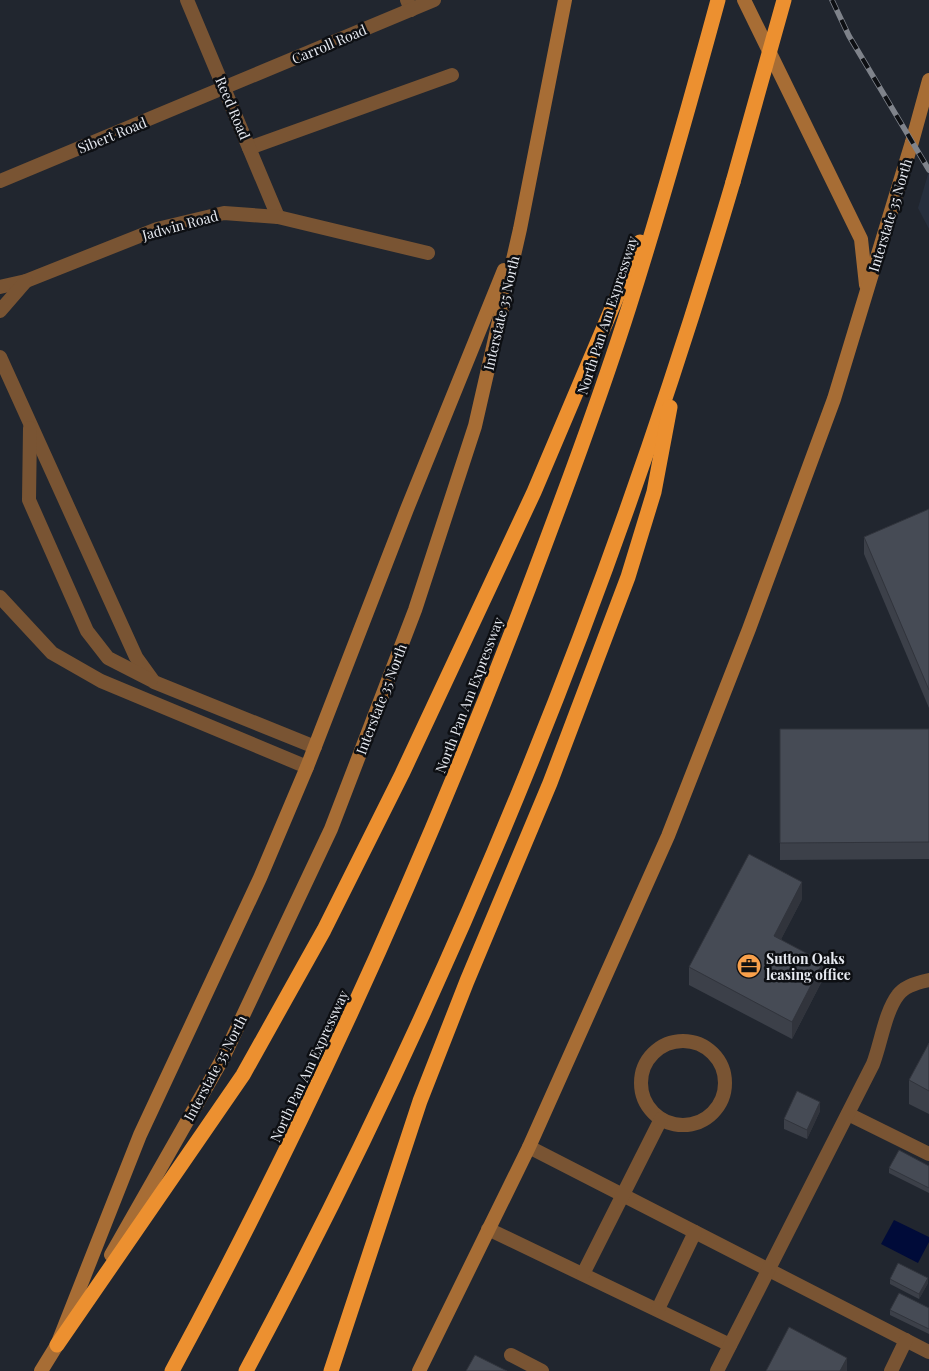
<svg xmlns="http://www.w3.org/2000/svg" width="929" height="1371" viewBox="0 0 929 1371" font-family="'Playfair Display',serif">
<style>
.built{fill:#272f3d}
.water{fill:#000b39}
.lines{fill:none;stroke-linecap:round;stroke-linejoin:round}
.service{stroke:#795433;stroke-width:14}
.minor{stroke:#795433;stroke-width:14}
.secondary{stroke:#a76d35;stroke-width:14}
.motorway{stroke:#ec9030;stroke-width:15}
.rail-casing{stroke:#7f838b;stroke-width:5.5}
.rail{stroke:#0d0f13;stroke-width:4;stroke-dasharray:11;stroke-linecap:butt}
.motorway-bridge{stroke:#ec9030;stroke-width:15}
.wall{fill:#3c4049}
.shaded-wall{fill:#31343c}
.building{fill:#464b55;stroke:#31343c}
.labels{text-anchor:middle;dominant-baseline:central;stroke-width:5;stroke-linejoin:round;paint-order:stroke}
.street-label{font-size:14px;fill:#e7eaf1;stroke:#0d0f13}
.poi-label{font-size:14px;font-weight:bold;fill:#e7eaf1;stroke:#0d0f13;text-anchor:start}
</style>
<rect width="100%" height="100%" fill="#21262f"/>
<path class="built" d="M 929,171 L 929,229 L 918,208 Z"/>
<path class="water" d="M 894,1220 L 929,1237 L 929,1242 L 918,1263 L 881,1244 Z"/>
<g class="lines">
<g class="service">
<path d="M 407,0 L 411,10"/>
<path d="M 249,148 L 452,75"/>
<circle cx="683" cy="1083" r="42"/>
<path d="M 848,1114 L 929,1154"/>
<path d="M 529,1147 L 929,1352"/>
<path d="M 488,1229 L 730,1345"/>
<path d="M 583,1274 L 661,1119"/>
<path d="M 658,1309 L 695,1232"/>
<path d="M 511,1355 L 542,1371"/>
<path d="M 717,1371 L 873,1064 C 881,1043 885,1012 898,995 C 904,986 919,982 929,980"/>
<path d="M 891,1371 L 906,1340"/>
</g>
<g class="minor">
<path d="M 187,0 L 278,217"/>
<path d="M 0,181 L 434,0"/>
<path d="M 0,287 L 26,281 L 157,229 L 224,213 L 278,217 L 428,253"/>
<path d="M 0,311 L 26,281"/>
<path d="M 0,357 L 136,657 L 154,682 L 315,747"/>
<path d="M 30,428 L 29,500 L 87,631 L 108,658 L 151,680"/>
<path d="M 0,597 L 52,653 L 101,681 L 307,767"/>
</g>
<g class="secondary">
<path d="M 744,0 L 861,239 L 866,285"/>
<path d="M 111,1255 L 223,1058 L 331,829 L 415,610 L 475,426 L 520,229 L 565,0"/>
<path d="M 41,1371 L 57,1345 L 140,1135 L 260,878 L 307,767 L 407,509 L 504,270"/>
<path d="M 419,1371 L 529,1147 L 668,836 L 749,629 L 834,399 L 912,142 L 929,80"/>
</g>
<g class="motorway">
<path d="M 57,1345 L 243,1075 L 324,930 L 402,774 L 534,492 L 640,242"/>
<path d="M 172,1371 C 309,1118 427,856 529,587 C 564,494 599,401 629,307 C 661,206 690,103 718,0"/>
<path d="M 246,1371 C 448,994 612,593 733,182"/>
<path d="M 331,1371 L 420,1101 L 467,981 L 550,783 L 628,577 L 654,492 L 670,407"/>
</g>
<defs>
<path id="rail" d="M 832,0 L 849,36 L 929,170"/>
</defs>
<use href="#rail" class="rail-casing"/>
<use href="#rail" class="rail"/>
<path class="motorway-bridge" d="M 733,182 L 784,0"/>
</g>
<g class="wall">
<path d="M 929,509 L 929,708 L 864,554 L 864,537 Z"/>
<path d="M 780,729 L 929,729 L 929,859 L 780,860 Z"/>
<path d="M 802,899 L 781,939 L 823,979 L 792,1039 L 689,985 L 689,967 Z"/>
<path d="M 929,1043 L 929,1114 L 909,1104 L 909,1080 Z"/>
<path d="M 820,1111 L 807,1139 L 784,1129 L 784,1119 Z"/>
<path d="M 929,1166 L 929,1193 L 889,1173 L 889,1168 Z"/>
<path d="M 890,1279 L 928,1283 L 919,1299 L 890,1284 Z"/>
<path d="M 929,1308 L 929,1334 L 890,1315 L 890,1310 Z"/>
</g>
<g class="shaded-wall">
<path d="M 802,882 L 802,899 L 774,953 L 774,936 Z"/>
<path d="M 823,962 L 823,979 L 792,1039 L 792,1022 Z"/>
<path d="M 820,1102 L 820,1111 L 807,1139 L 807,1130 Z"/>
<path d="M 928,1278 L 928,1283 L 919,1299 L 919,1294 Z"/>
<path d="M 847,1358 L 847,1371 L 840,1371 Z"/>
</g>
<g class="building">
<path d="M 929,509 L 929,690 L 864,537 Z"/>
<path d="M 780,729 L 929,729 L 929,842 L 780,843 Z"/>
<path d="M 749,854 L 802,882 L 774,936 L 823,962 L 792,1022 L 689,967 Z"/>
<path d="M 929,1043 L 929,1091 L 909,1080 Z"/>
<path d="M 797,1091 L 820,1102 L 807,1130 L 784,1119 Z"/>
<path d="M 899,1150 L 929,1166 L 929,1188 L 889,1168 Z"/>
<path d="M 898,1263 L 928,1278 L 919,1294 L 890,1279 Z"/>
<path d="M 899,1293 L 929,1308 L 929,1329 L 890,1310 Z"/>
<path d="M 789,1327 L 847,1358 L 840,1371 L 766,1371 Z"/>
<path d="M 475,1355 L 507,1371 L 466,1371 Z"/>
</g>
<defs>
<symbol id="office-disc" viewBox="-11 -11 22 22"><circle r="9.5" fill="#f8a04b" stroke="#0d0f13"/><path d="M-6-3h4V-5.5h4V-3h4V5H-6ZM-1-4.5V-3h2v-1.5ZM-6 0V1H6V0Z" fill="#111"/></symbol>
</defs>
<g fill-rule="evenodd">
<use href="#office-disc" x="735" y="952" width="28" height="28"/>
</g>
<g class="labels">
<g class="street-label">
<text transform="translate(329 44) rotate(-23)">Carroll Road</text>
<text transform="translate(233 108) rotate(67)">Reed Road</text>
<text transform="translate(112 135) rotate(-22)">Sibert Road</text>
<text transform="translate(890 215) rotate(-73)">Interstate 35 North</text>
<text transform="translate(180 225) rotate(-15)">Jadwin Road</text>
<text transform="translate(501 313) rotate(-77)">Interstate 35 North</text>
<text transform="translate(607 315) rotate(-72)">North Pan Am Expressway</text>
<text transform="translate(469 695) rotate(-69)">North Pan Am Expressway</text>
<text transform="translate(381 699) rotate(-69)">Interstate 35 North</text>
<text transform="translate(309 1066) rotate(-65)">North Pan Am Expressway</text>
<text transform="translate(215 1068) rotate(-62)">Interstate 35 North</text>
</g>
<g class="poi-label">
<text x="766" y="958">Sutton Oaks<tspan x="766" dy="16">leasing office</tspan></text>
</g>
</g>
</svg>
